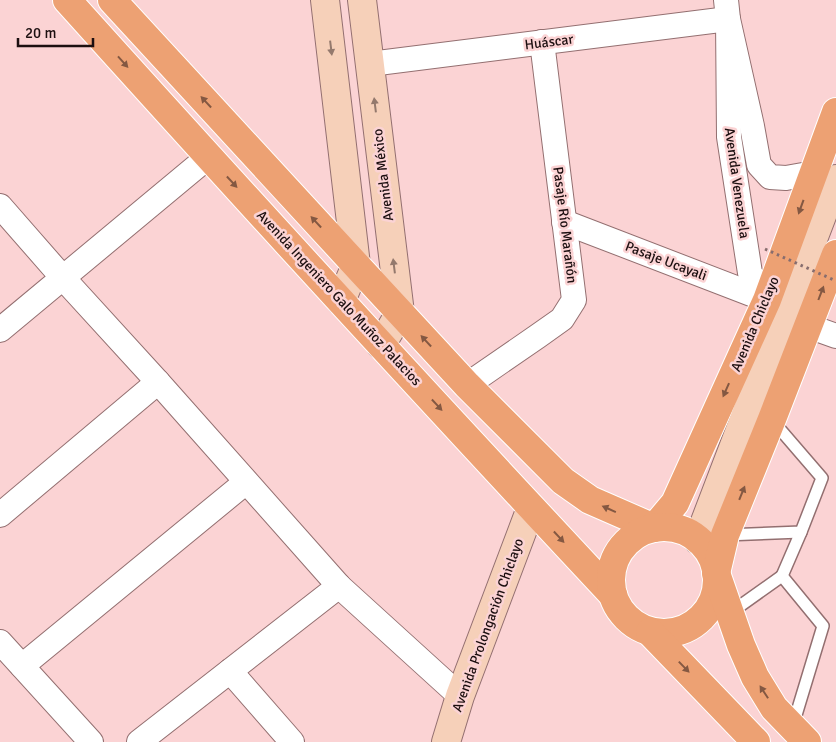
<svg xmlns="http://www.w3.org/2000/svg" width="836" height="742" viewBox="0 0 836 742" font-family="Signika,sans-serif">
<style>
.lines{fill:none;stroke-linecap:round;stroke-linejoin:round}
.lane-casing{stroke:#936f70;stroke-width:14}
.street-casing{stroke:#936f70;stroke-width:26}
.secondary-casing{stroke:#936f70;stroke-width:30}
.primary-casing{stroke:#fff;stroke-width:30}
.lane{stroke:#fff;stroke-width:11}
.street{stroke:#fff;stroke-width:24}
.secondary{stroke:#f6d0b9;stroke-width:28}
.primary{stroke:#eda173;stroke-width:28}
.path-bridge{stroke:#876d6e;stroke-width:3;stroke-dasharray:2.5 4;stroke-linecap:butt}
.oneway{fill:#94796d}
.oneway2{fill:#845842}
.labels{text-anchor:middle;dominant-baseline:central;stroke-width:5;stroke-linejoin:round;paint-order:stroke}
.street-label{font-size:14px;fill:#1c0f10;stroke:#fbd3d4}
</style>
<rect width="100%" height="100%" fill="#fbd3d4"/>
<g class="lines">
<defs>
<g id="lane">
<path d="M 725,535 L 801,532 L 822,478 L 772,420"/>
<path d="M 782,576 L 801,532"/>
<path d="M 730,613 L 782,576 L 823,626 L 793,725"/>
</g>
<g id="street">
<path d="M 726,0 L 728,19 L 729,137 L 750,273 L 767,300"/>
<path d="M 370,64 L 728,19 L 752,126 L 759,165 L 770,177 L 786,178 L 814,173"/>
<path d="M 0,206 L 63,278 L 158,382 L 339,586 L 460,696"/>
<path d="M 564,222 L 767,300"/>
<path d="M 808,326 L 836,336"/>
<path d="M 0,330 L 208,157"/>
<path d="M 467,385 L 538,336 L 562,319 L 574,300 L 542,42"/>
<path d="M 0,515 L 158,382"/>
<path d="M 0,642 L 91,742"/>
<path d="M 22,666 L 246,482"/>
<path d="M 230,671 L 292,742"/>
<path d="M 139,742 L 339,586"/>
</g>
<g id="secondary">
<path d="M 325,0 L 356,265 L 341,301"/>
<path d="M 362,0 L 400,313 L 381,345"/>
<path d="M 698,540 L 836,179"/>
<path d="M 446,742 L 460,696 L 531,508"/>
</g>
<g id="primary">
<path d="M 67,0 C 247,200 429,398 613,595"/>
<path d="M 112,0 L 356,265 L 467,385 L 563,481 L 590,500 L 654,528 L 675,503 L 767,300 L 836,112"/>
<circle cx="664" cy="580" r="53"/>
<path d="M 650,632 L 756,742"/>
<path d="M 807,742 L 774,708 L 755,677 L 741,645 L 716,573 L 725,535 L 772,419 L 836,254"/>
</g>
</defs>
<use href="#lane" class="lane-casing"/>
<use href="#street" class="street-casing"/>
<use href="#secondary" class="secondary-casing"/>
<use href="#primary" class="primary-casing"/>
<use href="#lane" class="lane"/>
<use href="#street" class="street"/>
<use href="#secondary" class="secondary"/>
<use href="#primary" class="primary"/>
<path class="path-bridge" d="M 765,249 L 836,281"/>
</g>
<defs><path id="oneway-solid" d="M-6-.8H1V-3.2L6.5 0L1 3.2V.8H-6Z" transform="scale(1.25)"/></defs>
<g class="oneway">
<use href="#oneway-solid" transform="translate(331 48) rotate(83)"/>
<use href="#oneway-solid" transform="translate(375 105) rotate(-97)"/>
<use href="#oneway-solid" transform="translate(394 266) rotate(-97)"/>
</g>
<g class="oneway2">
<use href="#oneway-solid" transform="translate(123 62) rotate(48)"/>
<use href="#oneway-solid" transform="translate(206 102) rotate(-133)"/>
<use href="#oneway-solid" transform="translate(232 182) rotate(47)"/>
<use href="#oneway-solid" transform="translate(801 207) rotate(110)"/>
<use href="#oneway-solid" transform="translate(316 222) rotate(-133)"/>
<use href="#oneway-solid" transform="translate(821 293) rotate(-69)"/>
<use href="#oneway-solid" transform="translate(426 341) rotate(-133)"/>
<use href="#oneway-solid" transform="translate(726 390) rotate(114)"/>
<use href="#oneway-solid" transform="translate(437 405) rotate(47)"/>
<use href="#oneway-solid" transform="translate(742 493) rotate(-68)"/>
<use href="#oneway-solid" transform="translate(609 509) rotate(-156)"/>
<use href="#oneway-solid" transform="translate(559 537) rotate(47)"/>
<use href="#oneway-solid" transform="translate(684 667) rotate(46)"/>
<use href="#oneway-solid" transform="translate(764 692) rotate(-123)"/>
</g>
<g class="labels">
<g class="street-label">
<text transform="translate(549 42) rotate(-7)">Huáscar</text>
<text transform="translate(383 175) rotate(-97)">Avenida México</text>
<text transform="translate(737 183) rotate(82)">Avenida Venezuela</text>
<text transform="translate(565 225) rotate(83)">Pasaje Río Marañón</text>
<text transform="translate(666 261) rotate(21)">Pasaje Ucayali</text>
<text transform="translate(339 298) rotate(47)">Avenida Ingeniero Galo Muñoz Palacios</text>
<text transform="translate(755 324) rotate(-67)">Avenida Chiclayo</text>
<text transform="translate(488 625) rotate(-70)">Avenida Prolongación Chiclayo</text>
</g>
</g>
<path d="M18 38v8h75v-8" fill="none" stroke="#1c0f10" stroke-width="2.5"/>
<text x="25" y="38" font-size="15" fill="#1c0f10" stroke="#fbd3d4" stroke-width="4" paint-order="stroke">20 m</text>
</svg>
